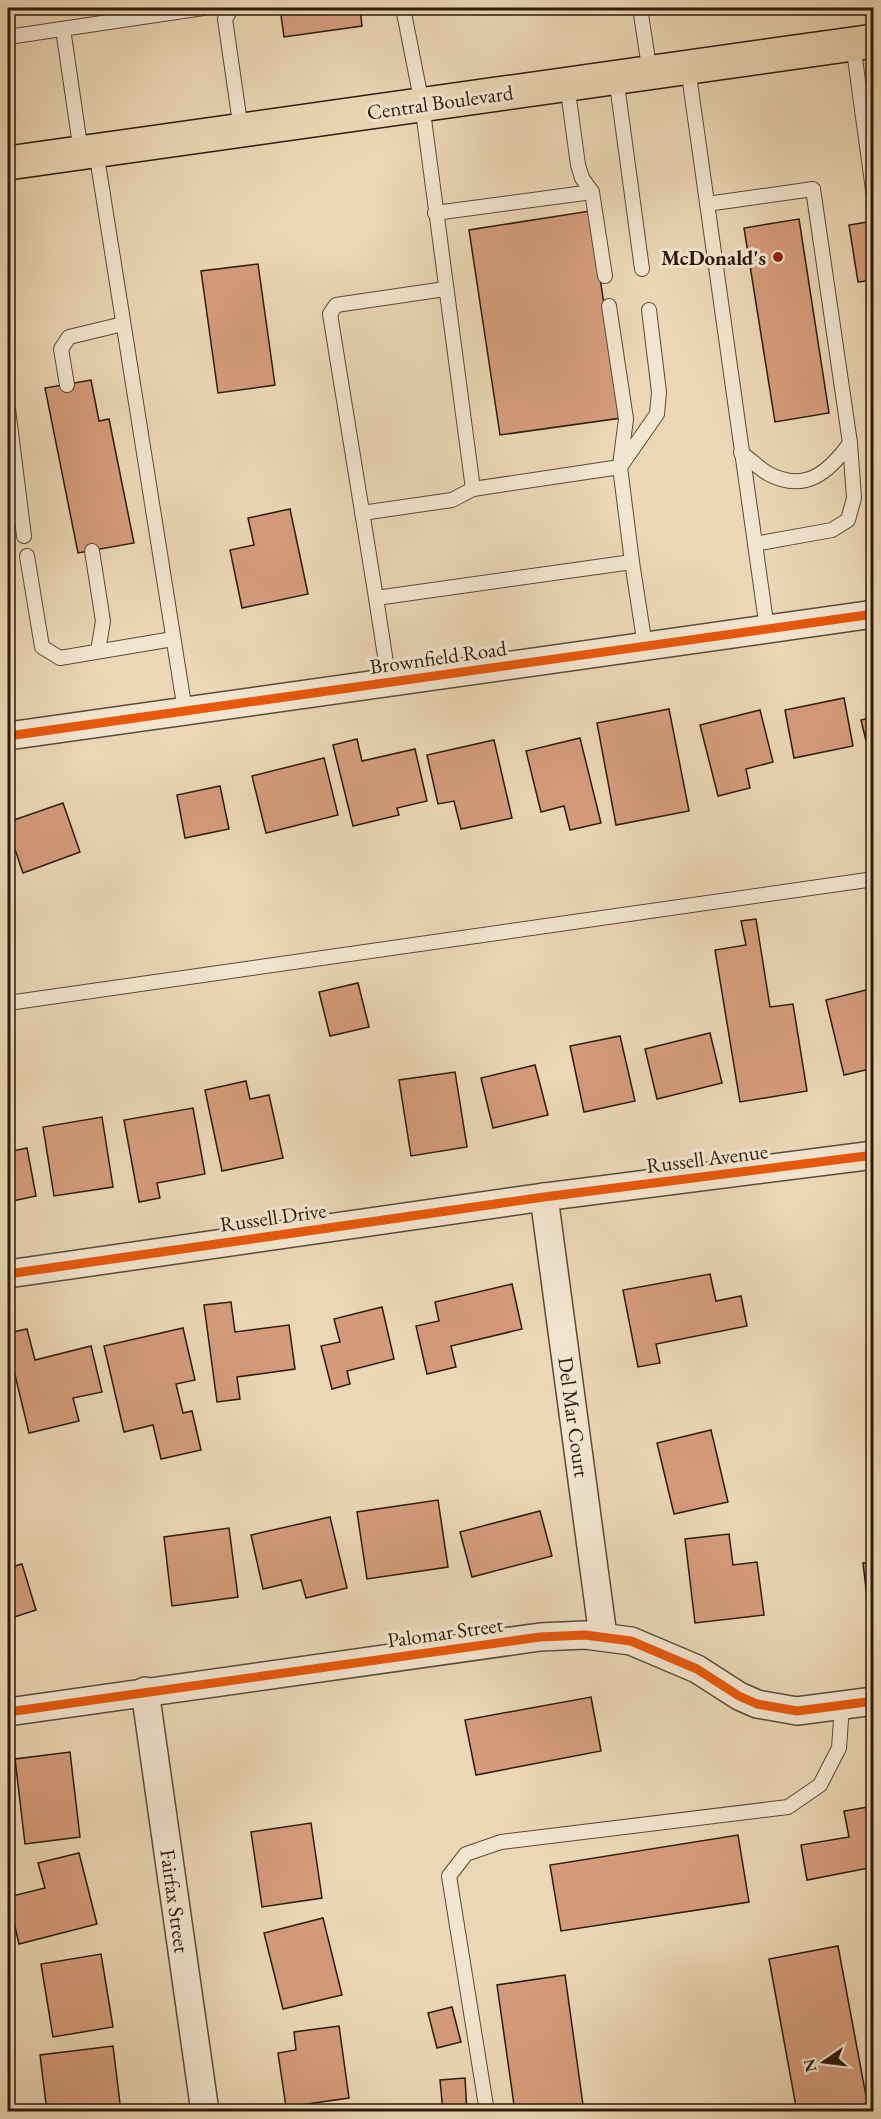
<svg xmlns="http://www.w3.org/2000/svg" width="881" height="2119" viewBox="0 0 881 2119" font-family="'EB Garamond',serif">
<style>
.building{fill:#d59c7b;stroke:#2d1b0b;stroke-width:1.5}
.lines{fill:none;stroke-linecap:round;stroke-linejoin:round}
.lane-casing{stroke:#5c4a36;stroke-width:16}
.street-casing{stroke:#5c4a36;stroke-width:30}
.primary-casing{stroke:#2d1b0b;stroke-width:36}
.lane{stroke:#f2e5cf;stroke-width:14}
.street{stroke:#f2e5cf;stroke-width:27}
.primary{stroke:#ebd7b5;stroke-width:33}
.cycleway-casing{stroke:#f2e5cf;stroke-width:13}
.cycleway{stroke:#e8590c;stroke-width:9}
.poi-dot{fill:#8f2418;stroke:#f2e5cf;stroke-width:2}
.labels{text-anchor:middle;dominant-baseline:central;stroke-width:6;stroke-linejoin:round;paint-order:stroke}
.street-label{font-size:21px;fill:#2d1b0b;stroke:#f2e5cf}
.poi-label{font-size:21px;font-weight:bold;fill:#2d1b0b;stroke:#f2e5cf;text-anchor:end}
</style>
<rect width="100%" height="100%" fill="#ebd7b5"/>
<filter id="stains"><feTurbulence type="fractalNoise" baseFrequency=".00333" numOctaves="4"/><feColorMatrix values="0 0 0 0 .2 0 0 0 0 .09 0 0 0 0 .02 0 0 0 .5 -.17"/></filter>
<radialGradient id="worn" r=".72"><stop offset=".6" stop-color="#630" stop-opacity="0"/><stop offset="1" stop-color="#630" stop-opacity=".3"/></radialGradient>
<g class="building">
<path d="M 280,8 L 360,8 L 362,26 L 284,37 Z"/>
<path d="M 590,211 L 621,418 L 500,435 L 469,230 Z"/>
<path d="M 799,219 L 829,413 L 775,422 L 744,228 Z"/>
<path d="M 874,221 L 874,280 L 858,282 L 849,225 Z"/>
<path d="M 258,264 L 275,385 L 218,393 L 201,271 Z"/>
<path d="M 91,380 L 99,421 L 109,419 L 134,543 L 78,553 L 45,388 Z"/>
<path d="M 290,509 L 308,594 L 242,608 L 230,550 L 254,545 L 248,518 Z"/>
<path d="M 844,698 L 853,746 L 794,758 L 785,710 Z"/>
<path d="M 669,709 L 689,811 L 616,825 L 597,723 Z"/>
<path d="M 760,710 L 773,762 L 746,769 L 750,788 L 718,796 L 700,725 Z"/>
<path d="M 874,717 L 874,774 L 861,720 Z"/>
<path d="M 580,738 L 601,823 L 570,830 L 564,806 L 541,812 L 526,751 Z"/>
<path d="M 357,739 L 362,761 L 415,749 L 427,801 L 397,808 L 399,815 L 353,826 L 333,745 Z"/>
<path d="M 494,740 L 512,818 L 461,829 L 454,801 L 438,804 L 427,755 Z"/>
<path d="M 324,758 L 338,815 L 266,833 L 252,776 Z"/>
<path d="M 220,786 L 229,829 L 185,838 L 177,795 Z"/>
<path d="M 63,803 L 80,852 L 23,873 L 8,829 L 8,822 Z"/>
<path d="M 756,919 L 770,1007 L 793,1004 L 807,1091 L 740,1102 L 715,950 L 746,945 L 741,921 Z"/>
<path d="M 358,983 L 369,1027 L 330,1036 L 319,992 Z"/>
<path d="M 874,988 L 874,1068 L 844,1075 L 826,1000 Z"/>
<path d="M 710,1033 L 722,1083 L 657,1099 L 645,1049 Z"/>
<path d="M 620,1036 L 635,1101 L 584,1112 L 570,1046 Z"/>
<path d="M 535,1065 L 548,1115 L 493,1128 L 481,1078 Z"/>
<path d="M 455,1072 L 467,1147 L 411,1156 L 399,1080 Z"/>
<path d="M 246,1081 L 250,1099 L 269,1095 L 283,1158 L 222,1171 L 205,1090 Z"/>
<path d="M 193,1108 L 205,1174 L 157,1183 L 160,1198 L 139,1202 L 124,1120 Z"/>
<path d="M 102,1117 L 113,1187 L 54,1196 L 43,1127 Z"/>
<path d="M 27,1148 L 36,1196 L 8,1202 L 8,1152 Z"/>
<path d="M 710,1274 L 716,1301 L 741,1296 L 747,1326 L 656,1344 L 660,1363 L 638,1367 L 623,1290 Z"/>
<path d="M 512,1284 L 522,1329 L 451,1346 L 456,1367 L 427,1374 L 416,1326 L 439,1321 L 435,1302 Z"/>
<path d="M 231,1302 L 235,1332 L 289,1325 L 295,1369 L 237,1377 L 240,1399 L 217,1402 L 204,1305 Z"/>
<path d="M 382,1307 L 394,1359 L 347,1371 L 350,1384 L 332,1389 L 321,1346 L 340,1342 L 334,1319 Z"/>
<path d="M 183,1328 L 195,1380 L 176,1384 L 183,1413 L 192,1411 L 201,1450 L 161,1459 L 153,1425 L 124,1432 L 104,1346 Z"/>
<path d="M 27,1329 L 35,1360 L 91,1346 L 102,1392 L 73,1398 L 79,1421 L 29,1433 L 8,1346 L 8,1333 Z"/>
<path d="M 711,1430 L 728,1502 L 674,1514 L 657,1443 Z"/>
<path d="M 438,1500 L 448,1567 L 367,1579 L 357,1512 Z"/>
<path d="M 540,1511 L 552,1556 L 472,1577 L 460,1532 Z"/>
<path d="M 330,1517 L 347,1588 L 306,1598 L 301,1580 L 263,1589 L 251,1535 Z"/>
<path d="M 229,1528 L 238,1597 L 172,1606 L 164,1537 Z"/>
<path d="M 729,1534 L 733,1565 L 757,1562 L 764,1615 L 695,1623 L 685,1539 Z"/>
<path d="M 874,1562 L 874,1622 L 870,1623 L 863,1563 Z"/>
<path d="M 22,1564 L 36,1610 L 8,1619 L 8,1568 Z"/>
<path d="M 591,1697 L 601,1751 L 476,1775 L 465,1720 Z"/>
<path d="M 70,1752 L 80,1837 L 25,1844 L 15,1759 Z"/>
<path d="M 874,1806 L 874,1867 L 807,1880 L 801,1845 L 849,1837 L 844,1811 Z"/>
<path d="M 311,1823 L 322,1898 L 262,1907 L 251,1832 Z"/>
<path d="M 738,1835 L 749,1902 L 561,1931 L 550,1865 Z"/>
<path d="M 79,1853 L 97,1924 L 19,1944 L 8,1897 L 45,1888 L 38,1863 Z"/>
<path d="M 323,1918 L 342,1995 L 283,2009 L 264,1933 Z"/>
<path d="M 838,1946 L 869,2112 L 797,2112 L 769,1959 Z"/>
<path d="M 101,1954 L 113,2027 L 53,2037 L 41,1964 Z"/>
<path d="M 565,1975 L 584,2112 L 515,2112 L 497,1985 Z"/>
<path d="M 452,2007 L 461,2042 L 437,2048 L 428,2013 Z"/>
<path d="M 339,2026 L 349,2098 L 286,2107 L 278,2053 L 296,2050 L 294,2032 Z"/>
<path d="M 113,2046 L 121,2112 L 47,2112 L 40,2055 Z"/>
<path d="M 465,2078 L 467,2112 L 443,2112 L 440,2080 Z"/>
</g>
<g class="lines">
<defs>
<g id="lane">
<path d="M 232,8 L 225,19 L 241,130"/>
<path d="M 403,8 L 422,104 L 473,489 L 620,467 L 632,562 L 376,598 L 330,314 L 336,305 L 445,289"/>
<path d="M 640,8 L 650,73"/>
<path d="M 63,29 L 81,152"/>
<path d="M 8,37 L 203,8"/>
<path d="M 853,44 L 874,197"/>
<path d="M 688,68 L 767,629"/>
<path d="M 616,77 L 642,269"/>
<path d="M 567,84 L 578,165 L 582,178 L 592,192 L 605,276"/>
<path d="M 96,151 L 185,711"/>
<path d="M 707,204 L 813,189 L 850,443 L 854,498 L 848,520 L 832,530 L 755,544"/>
<path d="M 435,213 L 592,192"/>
<path d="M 609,306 L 626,419 L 620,465"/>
<path d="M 67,385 L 61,349 L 69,337 L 123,324"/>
<path d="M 8,409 L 24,536"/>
<path d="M 741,453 C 750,459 758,467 767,473 C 805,494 829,472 850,443"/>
<path d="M 620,467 L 657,414 L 659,392 L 649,310"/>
<path d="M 362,513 L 452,500 L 473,489"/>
<path d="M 92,551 L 103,621 L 98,651"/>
<path d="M 27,556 L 42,647 L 60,658 L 173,639"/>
<path d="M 632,562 L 645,646"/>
<path d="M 376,598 L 389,682"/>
<path d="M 8,1003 L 874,879"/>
<path d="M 487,2112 L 449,1876 L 466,1854 L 501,1842 L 788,1807 L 820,1785 L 839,1748 L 842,1706"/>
</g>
<g id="street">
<path d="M 8,736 L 874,614"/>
<path d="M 544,1197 L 603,1636"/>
<path d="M 8,1274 L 544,1197 L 874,1155"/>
<path d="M 145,1691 L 205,2112"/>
<path d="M 8,1712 L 540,1637 L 585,1635 L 631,1641 L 697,1669 L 739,1696 L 757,1704 L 797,1711 L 874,1701"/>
</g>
<path id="primary" d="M 8,163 L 874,41"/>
</defs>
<use href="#lane" class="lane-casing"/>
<use href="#street" class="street-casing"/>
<use href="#primary" class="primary-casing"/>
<use href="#lane" class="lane"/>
<use href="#street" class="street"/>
<use href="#primary" class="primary"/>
<defs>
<g id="cycleway">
<path d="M 8,736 L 874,614"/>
<path d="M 8,1274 L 544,1197 L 874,1155"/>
<path d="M 8,1712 L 540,1637 L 585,1635 L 631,1641 L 697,1669 L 739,1696 L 757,1704 L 797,1711 L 874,1701"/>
</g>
</defs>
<use href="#cycleway" class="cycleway-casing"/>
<use href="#cycleway" class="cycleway"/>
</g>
<circle class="poi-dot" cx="778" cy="257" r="6"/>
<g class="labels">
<g class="street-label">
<text transform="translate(440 102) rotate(-8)">Central Boulevard</text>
<text transform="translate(438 657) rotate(-8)">Brownfield Road</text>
<text transform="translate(707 1158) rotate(-7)">Russell Avenue</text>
<text transform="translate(273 1217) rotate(-8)">Russell Drive</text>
<text transform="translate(574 1417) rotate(82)">Del Mar Court</text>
<text transform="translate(445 1632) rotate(-8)">Palomar Street</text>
<text transform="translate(175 1901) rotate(82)">Fairfax Street</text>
</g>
<g class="poi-label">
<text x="766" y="257">McDonald's</text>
</g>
</g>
<rect width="881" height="2119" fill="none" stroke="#ebd7b5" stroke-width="30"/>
<rect x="9" y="9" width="863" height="2101" fill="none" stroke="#2d1b0b" stroke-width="3"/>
<rect x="15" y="15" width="851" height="2089" fill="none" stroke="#2d1b0b" stroke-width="1.5"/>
<g transform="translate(824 2062) rotate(256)" stroke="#f2e5cf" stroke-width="4.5" paint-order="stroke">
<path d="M0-4.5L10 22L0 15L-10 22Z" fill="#2d1b0b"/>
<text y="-9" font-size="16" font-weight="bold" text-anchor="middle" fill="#2d1b0b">N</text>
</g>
<rect width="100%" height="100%" filter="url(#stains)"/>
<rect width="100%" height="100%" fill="url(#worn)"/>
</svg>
